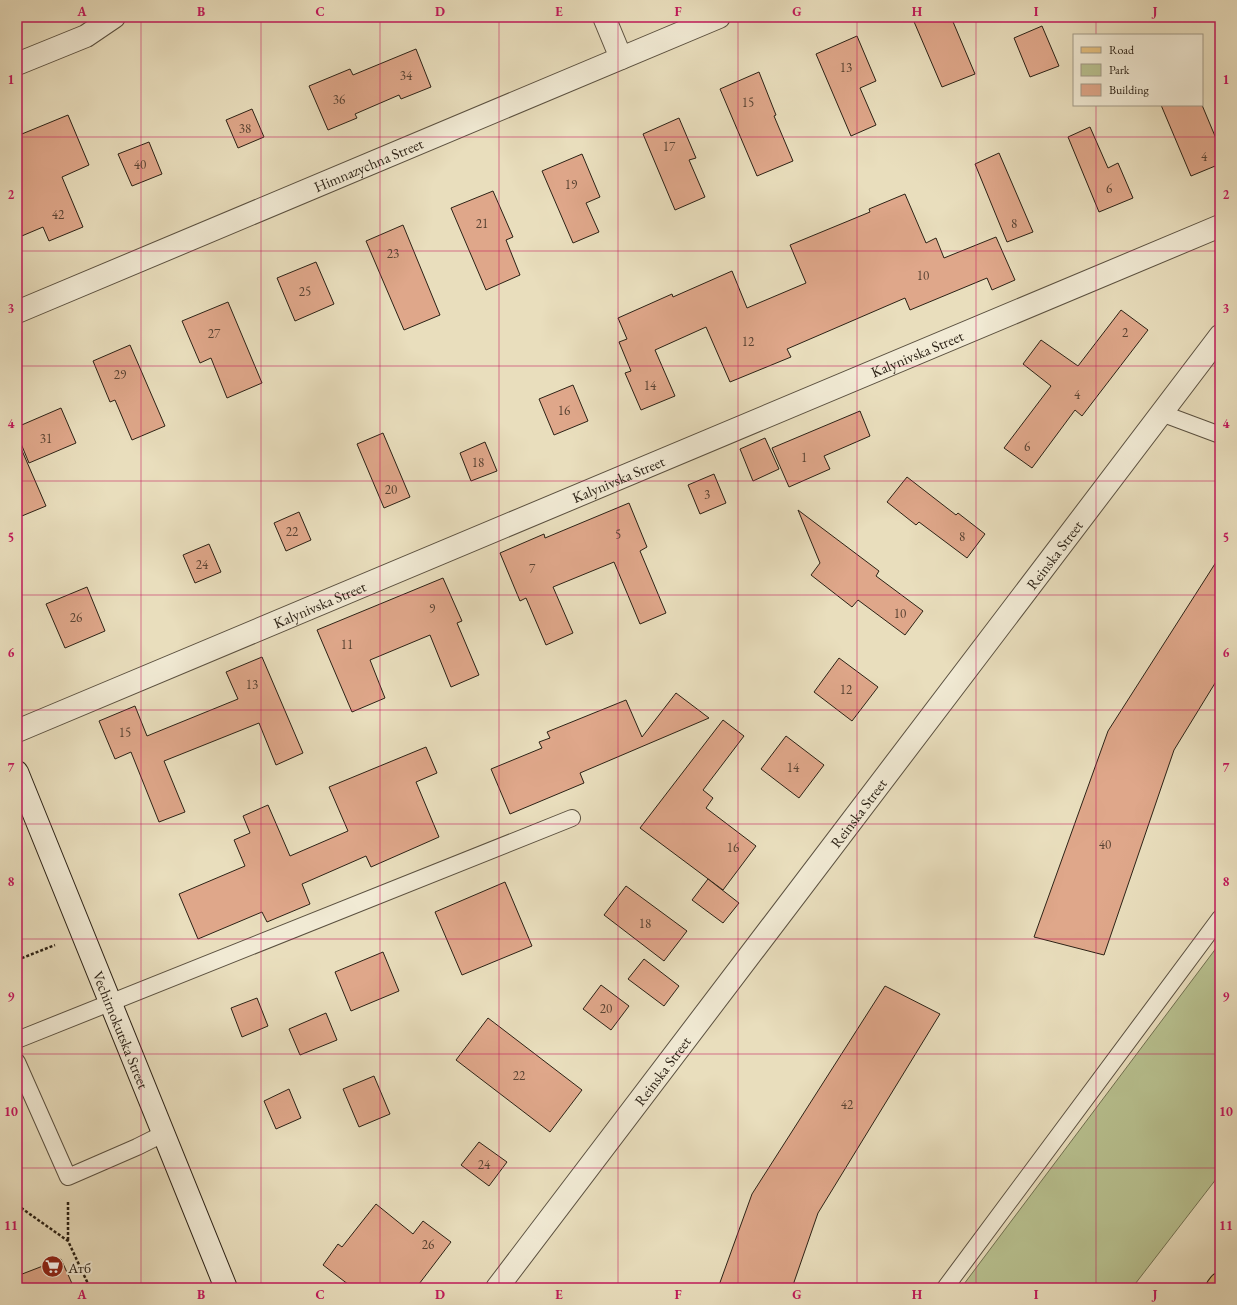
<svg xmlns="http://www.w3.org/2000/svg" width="1237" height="1305" viewBox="0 0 1237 1305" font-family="'EB Garamond',serif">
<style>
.green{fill:#b8c190;stroke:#727253}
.building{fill:#dfa78a;stroke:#2c2216}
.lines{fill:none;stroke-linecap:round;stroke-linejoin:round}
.lane-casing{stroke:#5b5140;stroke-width:18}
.street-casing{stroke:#5b5140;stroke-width:24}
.secondary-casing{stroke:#2c2216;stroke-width:24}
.primary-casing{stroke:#2c2216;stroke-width:24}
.path{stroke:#2c2216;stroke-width:2.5;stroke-dasharray:3 2;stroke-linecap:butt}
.lane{stroke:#f1ead4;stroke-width:16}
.street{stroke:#f1ead4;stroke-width:22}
.secondary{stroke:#f1ead4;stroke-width:22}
.primary{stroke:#e4bf7e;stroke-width:22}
.grid{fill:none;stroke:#c2185b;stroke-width:1;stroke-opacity:0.55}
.labels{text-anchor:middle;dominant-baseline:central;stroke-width:4;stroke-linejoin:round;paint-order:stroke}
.number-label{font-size:13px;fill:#594333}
.street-label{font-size:15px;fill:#2c2216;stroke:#f1ead4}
.poi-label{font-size:15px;fill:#2c2216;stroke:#f1ead4;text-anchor:start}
.neatline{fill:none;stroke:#c2185b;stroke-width:1.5}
.grid-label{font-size:13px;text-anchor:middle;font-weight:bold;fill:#c2185b}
</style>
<rect width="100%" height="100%" fill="#e9debd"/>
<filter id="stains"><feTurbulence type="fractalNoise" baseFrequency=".005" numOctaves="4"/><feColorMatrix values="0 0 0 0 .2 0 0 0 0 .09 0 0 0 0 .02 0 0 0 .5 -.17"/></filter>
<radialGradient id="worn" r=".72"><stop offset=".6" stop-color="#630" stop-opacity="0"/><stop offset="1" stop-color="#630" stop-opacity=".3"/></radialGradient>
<path class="green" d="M 1220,943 L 1220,1174 L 1132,1288 L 961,1288 Z"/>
<g class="building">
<path d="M 912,17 L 951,17 L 975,74 L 942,87 Z"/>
<path d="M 1042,26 L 1059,66 L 1030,77 L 1014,38 Z"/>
<path d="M 857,36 L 876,81 L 860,88 L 876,125 L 851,136 L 816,54 Z"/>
<path d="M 416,49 L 431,87 L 401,99 L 399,95 L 355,114 L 357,118 L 328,130 L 309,86 L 350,69 L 353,75 Z"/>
<path d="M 759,72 L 776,115 L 774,116 L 793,161 L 757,176 L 720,89 Z"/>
<path d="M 1161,105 L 1202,105 L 1220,148 L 1220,164 L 1191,176 Z"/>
<path d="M 252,109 L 264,137 L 238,148 L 226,120 Z"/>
<path d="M 68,115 L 89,165 L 62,177 L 83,227 L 49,241 L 43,227 L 17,238 L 17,136 Z"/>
<path d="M 679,118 L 696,158 L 689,160 L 705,197 L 675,210 L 643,134 Z"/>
<path d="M 1090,127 L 1108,168 L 1118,163 L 1133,198 L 1099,212 L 1068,137 Z"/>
<path d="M 149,142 L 162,174 L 132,186 L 118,154 Z"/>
<path d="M 999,153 L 1033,232 L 1007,242 L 975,164 Z"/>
<path d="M 582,154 L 600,197 L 586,203 L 599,232 L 573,243 L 542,171 Z"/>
<path d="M 493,191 L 513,237 L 506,240 L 520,275 L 486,290 L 451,208 Z"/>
<path d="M 905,194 L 926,243 L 936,238 L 944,258 L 996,237 L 1015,280 L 992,290 L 987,278 L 910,310 L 905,298 L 787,349 L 791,357 L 730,382 L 706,327 L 655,350 L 675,396 L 641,410 L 625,373 L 631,371 L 619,342 L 627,339 L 618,318 L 672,294 L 673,297 L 732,271 L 747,308 L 806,283 L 790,245 L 870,212 L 869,209 Z"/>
<path d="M 403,225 L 440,315 L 404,330 L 366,241 Z"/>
<path d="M 316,262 L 334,304 L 295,321 L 277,278 Z"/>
<path d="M 228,302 L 262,383 L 227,398 L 211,358 L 200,363 L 182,321 Z"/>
<path d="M 1121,310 L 1148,330 L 1082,416 L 1075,410 L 1032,468 L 1004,448 L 1051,386 L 1023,364 L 1041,340 L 1078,366 Z"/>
<path d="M 130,345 L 165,426 L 132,440 L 115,400 L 110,402 L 93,361 Z"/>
<path d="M 573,385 L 588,421 L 554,435 L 539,399 Z"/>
<path d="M 61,408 L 76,443 L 29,463 L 17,434 L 17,427 Z"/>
<path d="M 860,411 L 870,436 L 824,456 L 830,469 L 789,487 L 772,448 Z"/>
<path d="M 383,433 L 410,497 L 384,508 L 357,444 Z"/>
<path d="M 765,438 L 779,469 L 753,481 L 740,449 Z"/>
<path d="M 17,439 L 46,506 L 17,518 Z"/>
<path d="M 485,442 L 497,471 L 471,481 L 460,453 Z"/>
<path d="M 714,474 L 726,503 L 700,514 L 688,485 Z"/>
<path d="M 907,477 L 956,515 L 958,513 L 985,534 L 967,558 L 919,522 L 916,525 L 887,502 Z"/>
<path d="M 629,503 L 647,547 L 640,551 L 666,613 L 640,624 L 614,562 L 553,587 L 573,633 L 546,645 L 526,598 L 520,601 L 500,553 L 544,534 L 545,538 Z"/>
<path d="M 798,510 L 879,571 L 876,576 L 923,611 L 905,635 L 858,600 L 852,607 L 811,575 L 820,563 Z"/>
<path d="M 299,512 L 311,540 L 286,551 L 274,523 Z"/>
<path d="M 209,544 L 221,572 L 195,583 L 183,555 Z"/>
<path d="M 1220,556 L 1220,675 L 1174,750 L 1104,955 L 1034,937 L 1108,731 Z"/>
<path d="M 443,578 L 462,621 L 457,623 L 479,675 L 451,687 L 430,635 L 370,660 L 385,698 L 352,712 L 317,630 Z"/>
<path d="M 87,587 L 105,631 L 65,648 L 46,604 Z"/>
<path d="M 262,657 L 303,753 L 276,765 L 259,723 L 164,761 L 185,812 L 159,822 L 131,752 L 115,759 L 99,721 L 135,706 L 147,736 L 238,699 L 226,672 Z"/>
<path d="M 839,658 L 878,687 L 852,721 L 814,692 Z"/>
<path d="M 676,693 L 709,718 L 580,773 L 584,783 L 510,814 L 491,769 L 542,748 L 539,742 L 550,738 L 547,732 L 626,700 L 642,737 Z"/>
<path d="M 723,720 L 744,736 L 703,790 L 713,798 L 706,808 L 756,846 L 723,890 L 640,828 Z"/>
<path d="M 786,736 L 824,765 L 799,798 L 761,769 Z"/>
<path d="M 426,747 L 437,773 L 416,782 L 439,837 L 371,867 L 366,856 L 302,884 L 310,904 L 267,922 L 262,912 L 198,939 L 179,894 L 245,866 L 234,840 L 250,833 L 243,816 L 268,805 L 290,856 L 348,831 L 329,787 Z"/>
<path d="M 708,879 L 739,903 L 723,923 L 692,900 Z"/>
<path d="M 505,882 L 532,946 L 462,975 L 435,912 Z"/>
<path d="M 626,886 L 687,931 L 664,961 L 604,915 Z"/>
<path d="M 383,952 L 399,991 L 351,1011 L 335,972 Z"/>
<path d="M 644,959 L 679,986 L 664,1006 L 628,979 Z"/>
<path d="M 601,985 L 629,1006 L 611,1030 L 583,1009 Z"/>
<path d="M 885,986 L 940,1014 L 818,1213 L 792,1288 L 718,1288 L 752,1194 Z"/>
<path d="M 257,998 L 268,1026 L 242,1037 L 231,1008 Z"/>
<path d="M 326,1013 L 337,1040 L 300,1055 L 289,1029 Z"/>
<path d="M 488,1018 L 582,1090 L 550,1132 L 456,1060 Z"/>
<path d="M 374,1076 L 390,1114 L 359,1127 L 343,1089 Z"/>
<path d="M 289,1089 L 301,1118 L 276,1129 L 264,1101 Z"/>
<path d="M 479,1142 L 507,1162 L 489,1186 L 461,1165 Z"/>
<path d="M 376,1204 L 413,1234 L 423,1221 L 451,1242 L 416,1288 L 353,1288 L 323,1265 L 338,1244 L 342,1247 Z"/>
<path d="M 61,1259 L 74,1288 L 17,1288 L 17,1276 Z"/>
</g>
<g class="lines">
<defs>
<g id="lane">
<path d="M 1161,413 L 1220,435"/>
<path d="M 17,1040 L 572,818"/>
<path d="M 17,1062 L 68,1177 L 137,1147 L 163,1134"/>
<path d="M 945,1288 L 1220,918"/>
</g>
<g id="street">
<path d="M 604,17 L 621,58"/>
<path d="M 17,64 L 86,36 L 114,17"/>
<path id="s1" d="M 17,312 L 719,17"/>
<path id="s2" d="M 17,731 L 1220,226"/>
<path id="s3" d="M 497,1288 L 1220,336"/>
</g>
<g id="secondary">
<path id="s4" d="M 17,772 L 226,1288"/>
</g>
<path id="primary" d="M 1217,1288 L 1220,1284"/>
</defs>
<use href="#lane" class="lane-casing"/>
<use href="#street" class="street-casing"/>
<use href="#secondary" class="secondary-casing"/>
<use href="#primary" class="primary-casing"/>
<g class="path">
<path d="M 17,960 L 55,945"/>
<path d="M 68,1202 L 68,1241"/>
<path d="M 17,1205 L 68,1241 L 90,1288"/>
</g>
<use href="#lane" class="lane"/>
<use href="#street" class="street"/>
<use href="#secondary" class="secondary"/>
<use href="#primary" class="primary"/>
</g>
<path class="grid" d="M 141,17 L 141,1288M 261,17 L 261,1288M 380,17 L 380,1288M 499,17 L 499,1288M 618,17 L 618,1288M 738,17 L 738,1288M 857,17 L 857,1288M 976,17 L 976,1288M 1096,17 L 1096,35M 1096,105 L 1096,1288M 17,137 L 1220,137M 17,251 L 1220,251M 17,366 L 1220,366M 17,481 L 1220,481M 17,595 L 1220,595M 17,710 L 1220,710M 17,824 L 1220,824M 17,939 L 1220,939M 17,1054 L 1220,1054M 17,1168 L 1220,1168"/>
<defs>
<symbol id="supermarket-disc" viewBox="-11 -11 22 22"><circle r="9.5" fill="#8f2418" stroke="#f1ead4"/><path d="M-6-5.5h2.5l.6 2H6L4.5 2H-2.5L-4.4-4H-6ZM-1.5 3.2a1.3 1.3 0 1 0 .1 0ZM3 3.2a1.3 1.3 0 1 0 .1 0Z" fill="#fff"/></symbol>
</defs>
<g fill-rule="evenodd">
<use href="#supermarket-disc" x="40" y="1254" width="25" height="25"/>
</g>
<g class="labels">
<g class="number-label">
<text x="846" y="67">13</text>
<text x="406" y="75">34</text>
<text x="339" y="99">36</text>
<text x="748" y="102">15</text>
<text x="245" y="128">38</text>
<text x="669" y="146">17</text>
<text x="1204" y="156">4</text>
<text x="140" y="164">40</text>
<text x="571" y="184">19</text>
<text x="1109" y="188">6</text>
<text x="58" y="214">42</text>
<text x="482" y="223">21</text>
<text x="1014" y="223">8</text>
<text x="393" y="253">23</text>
<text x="923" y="275">10</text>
<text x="305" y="291">25</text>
<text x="1125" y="332">2</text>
<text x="214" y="333">27</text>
<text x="748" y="341">12</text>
<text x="120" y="374">29</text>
<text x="650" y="385">14</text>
<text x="1077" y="394">4</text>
<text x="564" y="410">16</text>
<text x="46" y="438">31</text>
<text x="1027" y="446">6</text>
<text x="804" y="457">1</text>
<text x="478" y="462">18</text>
<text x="391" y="489">20</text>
<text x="707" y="494">3</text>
<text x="292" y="531">22</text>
<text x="618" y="534">5</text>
<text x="962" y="536">8</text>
<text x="202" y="564">24</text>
<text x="532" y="568">7</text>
<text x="432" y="608">9</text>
<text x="900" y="613">10</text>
<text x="76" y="617">26</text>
<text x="347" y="644">11</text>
<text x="252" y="684">13</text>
<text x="846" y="689">12</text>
<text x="125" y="732">15</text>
<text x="793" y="767">14</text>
<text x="1105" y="844">40</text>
<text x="733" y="847">16</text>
<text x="645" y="923">18</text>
<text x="606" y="1008">20</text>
<text x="519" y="1075">22</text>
<text x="847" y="1104">42</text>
<text x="484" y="1164">24</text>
<text x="428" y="1244">26</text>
</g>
<g class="street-label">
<text stroke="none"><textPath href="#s1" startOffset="381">Himnazychna Street</textPath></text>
<text stroke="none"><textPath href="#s2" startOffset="976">Kalynivska Street</textPath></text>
<text stroke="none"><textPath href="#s2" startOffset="652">Kalynivska Street</textPath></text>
<text stroke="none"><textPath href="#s3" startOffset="921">Reinska Street</textPath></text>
<text stroke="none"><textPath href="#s2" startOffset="328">Kalynivska Street</textPath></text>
<text stroke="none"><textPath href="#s3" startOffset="597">Reinska Street</textPath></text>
<text stroke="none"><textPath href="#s4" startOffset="278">Vechirnokutska Street</textPath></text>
<text stroke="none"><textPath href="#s3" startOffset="273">Reinska Street</textPath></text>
</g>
<g class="poi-label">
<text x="68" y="1267">Атб</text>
</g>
</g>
<rect width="1237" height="1305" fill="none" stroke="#e9debd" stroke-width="44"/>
<rect x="1073" y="34" width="130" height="72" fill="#f1ead4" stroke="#a29a88"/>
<rect x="1081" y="47" width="20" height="6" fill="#e4bf7e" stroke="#a29a88"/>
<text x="1109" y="54" font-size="12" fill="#2c2216">Road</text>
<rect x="1081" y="64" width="20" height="12" fill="#b8c190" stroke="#a29a88"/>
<text x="1109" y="74" font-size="12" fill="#2c2216">Park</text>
<rect x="1081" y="84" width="20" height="12" fill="#dfa78a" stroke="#a29a88"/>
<text x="1109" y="94" font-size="12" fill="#2c2216">Building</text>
<rect x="22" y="22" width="1193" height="1261" class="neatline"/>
<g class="grid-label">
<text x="82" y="16">A</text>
<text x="201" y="16">B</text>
<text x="320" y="16">C</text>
<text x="440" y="16">D</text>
<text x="559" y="16">E</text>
<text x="678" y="16">F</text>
<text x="797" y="16">G</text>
<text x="917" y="16">H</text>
<text x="1036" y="16">I</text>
<text x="1155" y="16">J</text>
<text x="11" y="84">1</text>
<text x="1226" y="84">1</text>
<text x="11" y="199">2</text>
<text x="1226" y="199">2</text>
<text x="11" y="313">3</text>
<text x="1226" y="313">3</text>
<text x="11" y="428">4</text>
<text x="1226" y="428">4</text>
<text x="11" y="542">5</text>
<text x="1226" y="542">5</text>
<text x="11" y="657">6</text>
<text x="1226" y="657">6</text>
<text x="11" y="772">7</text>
<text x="1226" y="772">7</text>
<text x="11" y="886">8</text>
<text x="1226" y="886">8</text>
<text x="11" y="1001">9</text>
<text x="1226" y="1001">9</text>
<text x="11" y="1116">10</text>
<text x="1226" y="1116">10</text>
<text x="11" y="1230">11</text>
<text x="1226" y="1230">11</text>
<text x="82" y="1299">A</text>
<text x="201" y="1299">B</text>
<text x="320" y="1299">C</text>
<text x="440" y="1299">D</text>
<text x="559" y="1299">E</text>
<text x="678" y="1299">F</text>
<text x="797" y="1299">G</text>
<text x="917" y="1299">H</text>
<text x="1036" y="1299">I</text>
<text x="1155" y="1299">J</text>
</g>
<rect width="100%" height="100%" filter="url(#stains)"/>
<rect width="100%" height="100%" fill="url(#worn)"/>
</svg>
